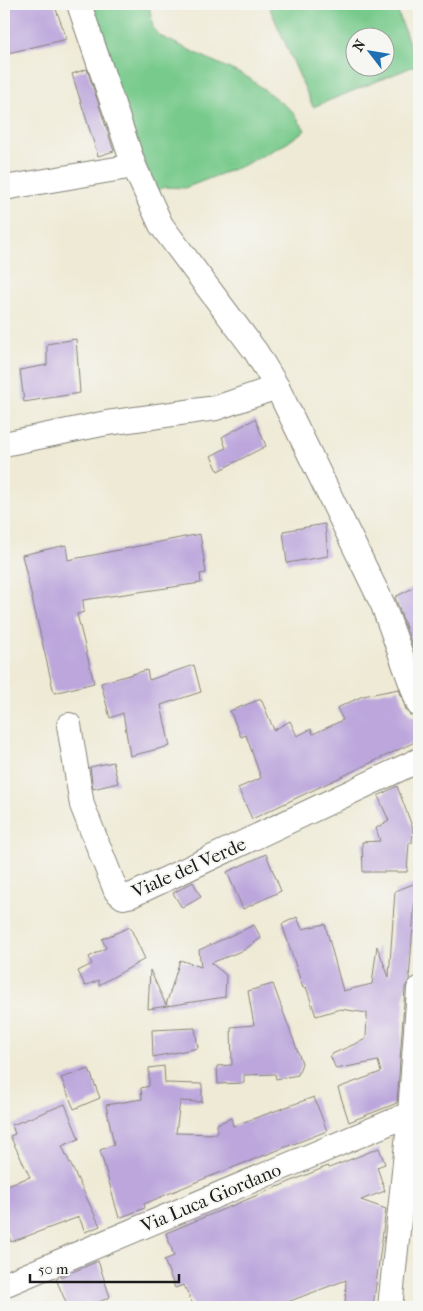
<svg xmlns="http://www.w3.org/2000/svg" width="423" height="1311" viewBox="0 0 423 1311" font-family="'IM FELL French Canon',serif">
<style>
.green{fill:#78ca8c;stroke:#4a7354;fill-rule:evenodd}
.building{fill:#bca6dc}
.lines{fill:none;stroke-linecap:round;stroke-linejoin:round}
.minor-casing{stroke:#858378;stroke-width:26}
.minor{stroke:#fff;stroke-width:24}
.labels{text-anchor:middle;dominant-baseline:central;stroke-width:4;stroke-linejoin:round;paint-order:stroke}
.street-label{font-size:19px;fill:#1c1c1c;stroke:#f6f6f2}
</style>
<rect width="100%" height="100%" fill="#f6f6f2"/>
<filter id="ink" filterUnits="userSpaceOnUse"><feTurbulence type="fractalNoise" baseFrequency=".02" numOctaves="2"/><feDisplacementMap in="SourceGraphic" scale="10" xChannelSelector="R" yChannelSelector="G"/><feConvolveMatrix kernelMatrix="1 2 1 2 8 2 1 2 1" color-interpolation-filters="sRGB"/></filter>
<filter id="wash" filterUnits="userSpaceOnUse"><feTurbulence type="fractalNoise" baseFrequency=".0096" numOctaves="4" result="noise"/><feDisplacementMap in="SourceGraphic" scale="20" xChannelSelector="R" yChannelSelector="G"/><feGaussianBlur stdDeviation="1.12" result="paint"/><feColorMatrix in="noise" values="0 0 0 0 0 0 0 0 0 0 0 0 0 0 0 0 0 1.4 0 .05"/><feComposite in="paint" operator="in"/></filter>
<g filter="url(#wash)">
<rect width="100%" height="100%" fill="#eeead5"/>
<g class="green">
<path d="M 87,4 L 149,4 L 153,28 L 160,36 L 249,78 L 292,111 L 305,130 L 287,143 L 244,165 L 185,188 L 164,187 L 156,192 L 125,113 Z"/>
<path d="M 268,4 L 395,4 L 417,65 L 313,107 ZM 356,38 L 386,38 L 386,68 L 356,68 Z"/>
</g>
<g id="blocks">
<g class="building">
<path d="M 4,4 L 54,4 L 67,39 L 4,54 Z"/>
<path d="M 87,69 L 114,151 L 98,156 L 72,74 Z"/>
<path d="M 76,339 L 80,393 L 24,402 L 20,370 L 47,365 L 47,344 Z"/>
<path d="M 255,419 L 266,446 L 218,471 L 211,456 L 226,448 L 222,437 Z"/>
<path d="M 325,524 L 328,556 L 287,563 L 283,531 Z"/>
<path d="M 200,534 L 206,573 L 200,574 L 201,583 L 83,600 L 84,612 L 77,614 L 94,683 L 54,693 L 22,555 L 66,545 L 68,560 Z"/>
<path d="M 419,585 L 419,665 L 395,597 Z"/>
<path d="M 194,665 L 201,692 L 161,705 L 170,746 L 130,756 L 123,713 L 110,718 L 101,683 L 147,670 L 149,680 Z"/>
<path d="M 399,689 L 406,710 L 410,715 L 419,718 L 419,740 L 252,819 L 238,788 L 261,778 L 246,735 L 241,737 L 230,711 L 261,699 L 274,730 L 290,721 L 297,736 L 311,729 L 313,734 L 343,720 L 337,708 L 363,696 Z"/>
<path d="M 113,762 L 118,783 L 93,789 L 90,767 Z"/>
<path d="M 397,786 L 413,829 L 412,843 L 409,843 L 407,872 L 363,872 L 362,842 L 380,841 L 376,828 L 389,821 L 378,796 Z"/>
<path d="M 266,854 L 281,891 L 243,909 L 227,872 Z"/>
<path d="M 193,882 L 201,897 L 182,908 L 173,893 Z"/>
<path d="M 416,883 L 409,980 L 405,988 L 397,1103 L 349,1122 L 338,1088 L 381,1072 L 378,1061 L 336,1069 L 330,1055 L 366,1039 L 367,1013 L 340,1009 L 316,1016 L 306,987 L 303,988 L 282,924 L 297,917 L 302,929 L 325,924 L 343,991 L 372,984 L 377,946 L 389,977 L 395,891 Z"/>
<path d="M 254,925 L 261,938 L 244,950 L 211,963 L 226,975 L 225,997 L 148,1009 L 150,970 L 166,1005 L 180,960 L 201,967 L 199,950 Z"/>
<path d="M 130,927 L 145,959 L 99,985 L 99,980 L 85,986 L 78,971 L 92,964 L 89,957 L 106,948 L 102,939 Z"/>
<path d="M 273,984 L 302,1063 L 298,1075 L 276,1079 L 275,1074 L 244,1075 L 244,1083 L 218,1084 L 217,1066 L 232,1065 L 231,1027 L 254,1025 L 248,991 Z"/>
<path d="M 195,1028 L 198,1048 L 153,1057 L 152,1030 Z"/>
<path d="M 164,1066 L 165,1083 L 202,1084 L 202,1102 L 180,1101 L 176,1133 L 217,1134 L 217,1124 L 231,1118 L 233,1126 L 314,1097 L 327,1131 L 201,1180 L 144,1204 L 145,1208 L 119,1218 L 100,1150 L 114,1145 L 106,1105 L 142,1099 L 141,1088 L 149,1086 L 149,1068 Z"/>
<path d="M 89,1069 L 100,1098 L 74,1109 L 61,1078 Z"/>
<path d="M 65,1104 L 79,1139 L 62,1146 L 100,1226 L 85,1232 L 79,1217 L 11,1242 L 4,1223 L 4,1186 L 30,1177 L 10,1136 L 15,1134 L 12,1125 Z"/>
<path d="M 379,1148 L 385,1164 L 377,1167 L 385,1191 L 361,1200 L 386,1209 L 373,1307 L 345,1307 L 346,1280 L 274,1307 L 194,1307 L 184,1285 L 175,1288 L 164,1260 L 174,1256 L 166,1233 L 328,1166 L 329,1168 Z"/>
<path d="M 98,1261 L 110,1297 L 88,1307 L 68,1307 L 56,1279 Z"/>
</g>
</g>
</g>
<g filter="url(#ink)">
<use href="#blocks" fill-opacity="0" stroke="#858378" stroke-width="1"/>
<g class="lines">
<defs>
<g id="minor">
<path d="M 79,4 L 134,166 L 161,225 L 256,352 L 277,387 L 383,605 L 419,705"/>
<path d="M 4,188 L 134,166"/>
<path d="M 4,444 L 107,423 L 216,408 L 277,387"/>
<path d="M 69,725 L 82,805 L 116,891 L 123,897 L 132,895 L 419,760"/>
<path d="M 4,1285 L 419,1110"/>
<path d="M 390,1307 L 410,1114 L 419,989"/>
</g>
</defs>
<use href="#minor" class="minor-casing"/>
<use href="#minor" class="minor"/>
</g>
</g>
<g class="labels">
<g class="street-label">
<text transform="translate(189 868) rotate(-24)">Viale del Verde</text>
<text transform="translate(211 1198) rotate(-23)">Via Luca Giordano</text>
</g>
</g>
<rect width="423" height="1311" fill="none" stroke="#f6f6f2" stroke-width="20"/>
<g transform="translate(370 52) rotate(301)"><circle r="24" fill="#f6f6f2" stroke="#9f9f9c"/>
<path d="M0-4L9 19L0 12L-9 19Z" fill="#1f6fb2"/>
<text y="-8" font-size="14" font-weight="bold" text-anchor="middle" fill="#1c1c1c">N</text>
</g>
<path d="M30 1274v8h149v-8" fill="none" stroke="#1c1c1c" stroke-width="2.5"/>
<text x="38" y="1274" font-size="15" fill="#1c1c1c" stroke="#f6f6f2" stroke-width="4" paint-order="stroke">50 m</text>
</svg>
